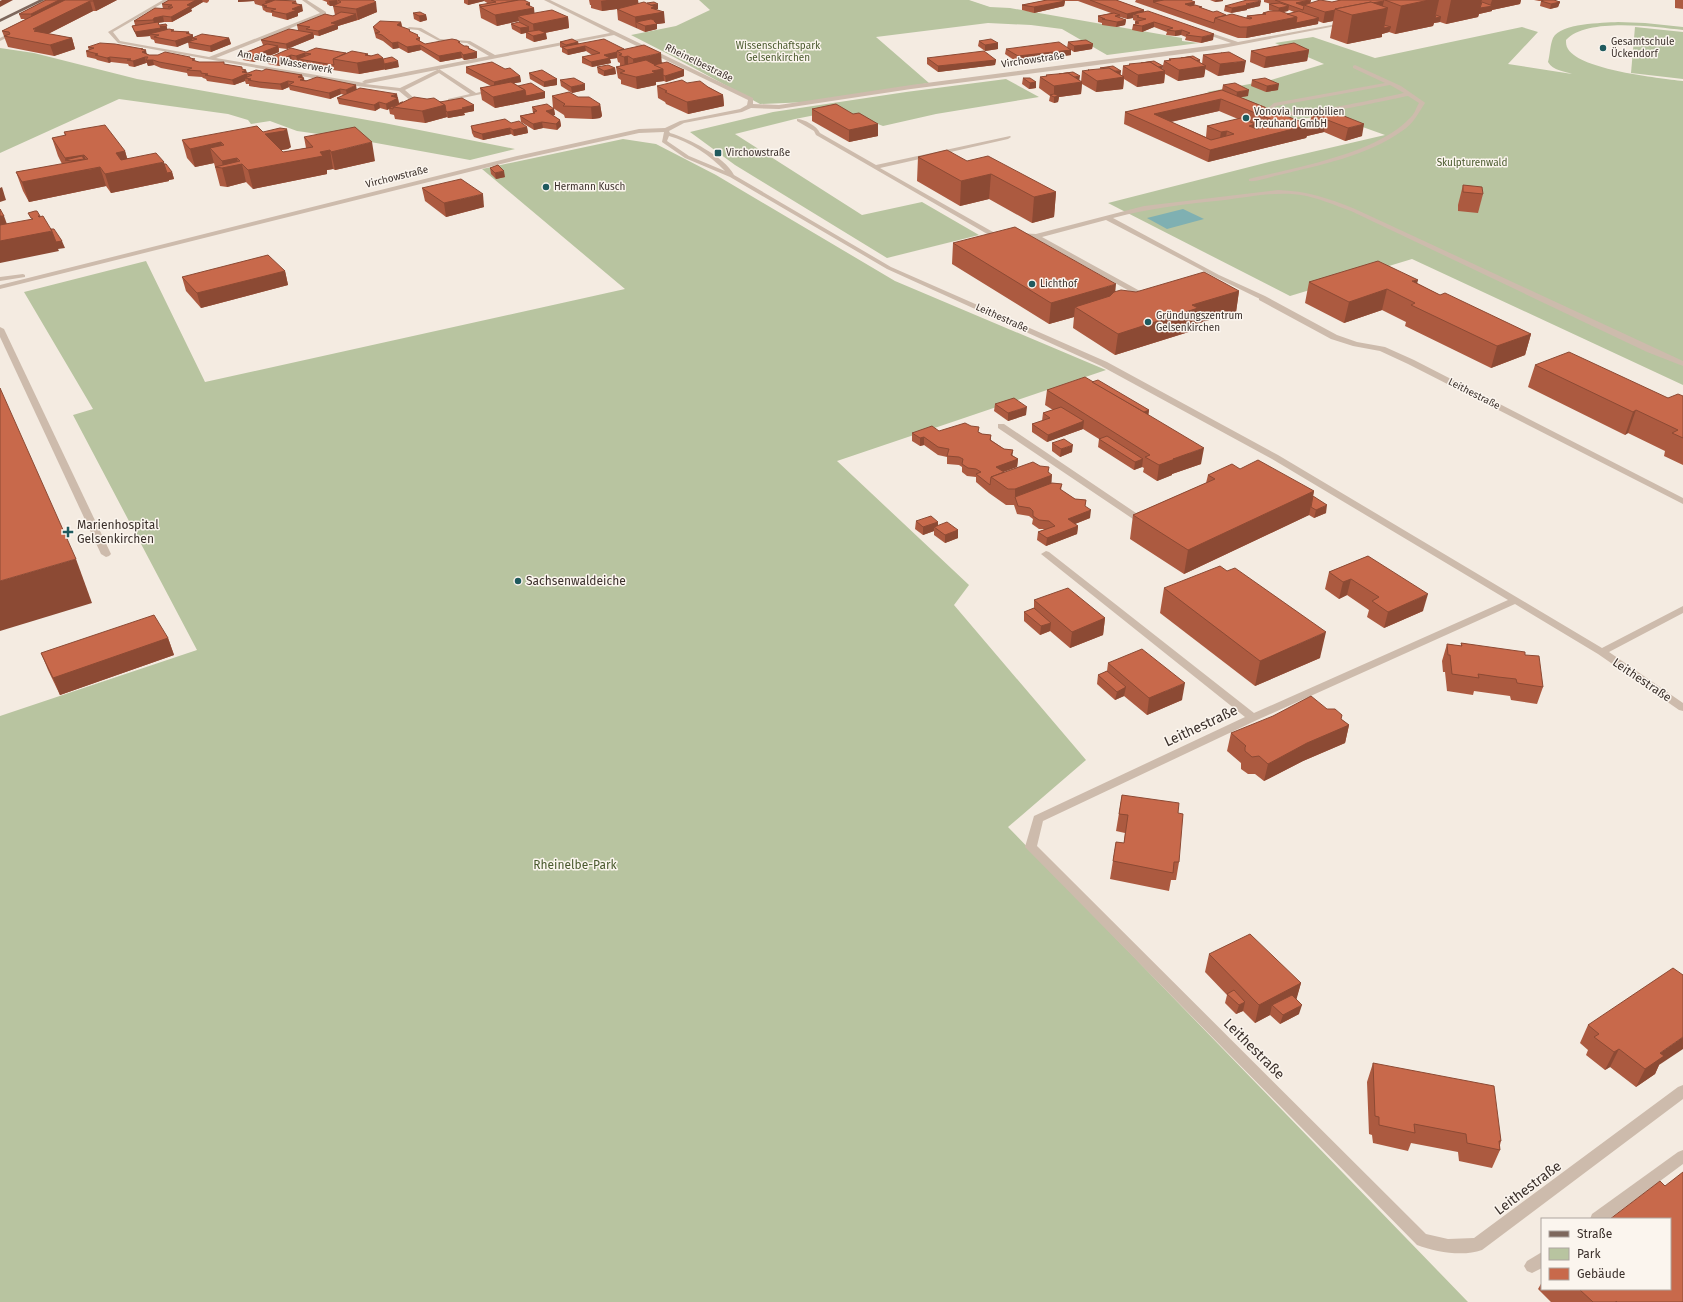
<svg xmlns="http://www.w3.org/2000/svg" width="1683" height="1302" viewBox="0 0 1683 1302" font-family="'Fira Sans',sans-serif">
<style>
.green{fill:#b8c4a0}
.water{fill:#7fb0b2}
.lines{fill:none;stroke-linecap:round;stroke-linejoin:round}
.lane{fill:#cdbbac;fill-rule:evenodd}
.street{fill:#cdbbac;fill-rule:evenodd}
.primary{fill:#7d675c;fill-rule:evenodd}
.wall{fill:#ac5a40;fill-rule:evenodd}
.shaded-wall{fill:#8c4a34}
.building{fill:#c8694b;stroke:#8c4a34;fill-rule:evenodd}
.poi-dot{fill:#1f5a5e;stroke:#fbf5ee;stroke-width:1.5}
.labels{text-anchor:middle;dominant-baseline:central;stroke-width:3;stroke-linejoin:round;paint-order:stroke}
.far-poi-label{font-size:10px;fill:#3b302b;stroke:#fbf5ee;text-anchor:start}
.far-park-label{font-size:10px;fill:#4a5a2e;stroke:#fbf5ee}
.far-street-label{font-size:10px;fill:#3b302b;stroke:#fbf5ee}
.poi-label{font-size:12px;fill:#3b302b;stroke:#fbf5ee;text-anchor:start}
.street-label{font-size:12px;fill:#3b302b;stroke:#fbf5ee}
.park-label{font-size:12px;fill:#4a5a2e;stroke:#fbf5ee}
.near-street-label{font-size:14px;fill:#3b302b;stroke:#fbf5ee}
</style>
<rect width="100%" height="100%" fill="#f4ebe1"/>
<g class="green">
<path d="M 699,0 L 969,0 L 990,7 L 1010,8 L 1182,38 L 1182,41 L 1199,43 L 1107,55 L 1062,29 L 1031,25 L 988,23 L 876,37 L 929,83 L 808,102 L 760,104 L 672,56 L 631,35 L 676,26 L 710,10 Z"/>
<path d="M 1618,22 L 1645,23 L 1683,27 L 1683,30 C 1655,27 1587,17 1566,40 C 1566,43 1566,46 1568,49 C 1581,70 1658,78 1683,81 L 1683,87 L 1653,83 L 1683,87 L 1683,385 L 1412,259 L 1290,296 L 1108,203 L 1265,163 L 1385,135 L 1329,115 L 1279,122 L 1207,92 L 1271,80 L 1324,64 L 1275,43 L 1313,37 L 1375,58 L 1522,27 L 1538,32 L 1508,64 L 1572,74 C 1565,71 1553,71 1548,62 C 1550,55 1550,45 1553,38 C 1561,23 1602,23 1618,22 Z"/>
<path d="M 1635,27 L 1683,32 L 1683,79 L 1631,73 Z"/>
<path d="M 0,48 L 34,53 L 137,79 L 384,123 L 515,149 L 470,160 L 354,139 L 297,131 L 270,121 L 251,124 L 248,120 L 228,114 L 119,99 L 0,153 Z"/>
<path d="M 1006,79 L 1039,97 L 936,114 L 883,126 L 841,110 L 795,119 L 735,134 L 862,215 L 922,202 L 979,235 L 887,258 L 735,165 L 690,132 L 773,112 L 906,92 Z"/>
<path d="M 623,139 L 656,144 L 716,175 L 895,281 L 1106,370 L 837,461 L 969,585 L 954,605 L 1086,760 L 1008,827 L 1468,1302 L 0,1302 L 0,716 L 197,650 L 73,415 L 93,409 L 24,292 L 146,261 L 205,382 L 625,289 L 482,169 Z"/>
</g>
<path class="water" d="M 1183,209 L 1204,219 L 1167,229 L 1147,218 Z"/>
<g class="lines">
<g class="lane">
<path d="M 1355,65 L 1401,86 L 1424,102 L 1425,103 C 1418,114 1413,124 1402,131 C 1367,156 1320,165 1279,175 C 1270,177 1258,182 1249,181 L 1249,179 C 1297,167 1377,154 1411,117 C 1415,113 1416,108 1419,103 L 1408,96 C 1386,100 1287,124 1272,113 C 1270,112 1269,110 1268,108 L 1274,103 L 1385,83 L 1353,68 L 1353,66 ZM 1390,85 L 1404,93 C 1385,97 1284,121 1274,108 L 1276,106 Z"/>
<path d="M 797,119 C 804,119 817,126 820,133 L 876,165 L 1010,136 L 1011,137 L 1008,139 L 880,168 L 993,232 L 1002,233 L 1005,235 L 1002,237 L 989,235 L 816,135 L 814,131 L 797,121 Z"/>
<path d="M 1278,190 C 1307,191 1328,198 1355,209 L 1683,361 L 1683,366 L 1647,352 L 1351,211 C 1334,205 1319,198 1301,195 C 1276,191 1250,197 1225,200 C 1187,204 1150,208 1113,218 L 1219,275 L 1265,296 L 1265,300 L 1262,300 L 1215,277 L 1106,220 L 1042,237 L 1149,296 L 1149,300 L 1140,300 L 1140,297 L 1035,238 L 1018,237 L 1015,235 L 1018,233 L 1036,234 L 1144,206 Z"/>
<path d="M 0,327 L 4,329 L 111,554 L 109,556 L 106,557 L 101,554 L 0,337 Z"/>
<path d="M 1683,1150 L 1683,1164 L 1609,1219 L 1590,1219 L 1592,1214 L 1678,1152 Z"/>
<path d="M 1542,1252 L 1542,1268 L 1532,1273 L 1527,1271 L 1524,1266 L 1527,1261 Z"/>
</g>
<g class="street">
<path d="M 163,0 L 168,0 L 113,32 L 120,41 L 209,57 L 320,13 L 302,0 L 307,0 L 326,12 L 326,14 L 216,58 L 364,83 L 362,82 L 365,80 L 489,56 L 467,43 L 439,41 L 418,30 L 407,29 L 409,27 L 421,28 L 440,39 L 470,41 L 495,55 L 610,33 L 544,0 L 550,0 L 753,98 L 753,104 L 779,105 L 911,85 L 1231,43 L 1200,32 L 1202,30 L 1238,42 L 1348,22 L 1346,24 L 1213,50 L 911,89 L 779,109 L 751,108 L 742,112 L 684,123 L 669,131 L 670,133 C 688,138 725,157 734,175 L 891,267 L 1107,362 L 1278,455 L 1602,648 L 1683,606 L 1683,613 L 1609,652 L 1683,703 L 1683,711 L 1679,710 L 1598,654 L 1515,604 L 1257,720 L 1043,821 L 1037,846 L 1426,1234 L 1448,1239 L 1474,1238 L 1678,1087 L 1683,1085 L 1683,1099 L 1482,1250 C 1463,1257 1436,1252 1417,1245 L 1025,847 L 1034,816 L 1245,717 L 1041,554 L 1046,551 L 1049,552 L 1254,713 L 1508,600 L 1272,459 L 1101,366 L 887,269 L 730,177 L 685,158 L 662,142 L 664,132 L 639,133 L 517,160 L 0,289 L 0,285 L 517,156 L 639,129 L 665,128 L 680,121 L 740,109 L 747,105 L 748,100 L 614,35 L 365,84 L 400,88 L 439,69 L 476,93 L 493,89 L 496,91 L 448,101 L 448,99 L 470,94 L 439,73 L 405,90 L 415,99 L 425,102 L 426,103 L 423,105 L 411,101 L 399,91 L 357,86 L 118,43 L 108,32 ZM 669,136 C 690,142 710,155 725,171 L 689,156 L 667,141 Z"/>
<path d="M 14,31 L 18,32 L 0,41 L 0,38 Z"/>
<path d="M 23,274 L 25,275 L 25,277 L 0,281 L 0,277 Z"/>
<path d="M 1259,296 L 1265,296 L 1337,335 L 1357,342 L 1385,347 L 1414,360 L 1683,498 L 1683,504 L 1408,364 L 1380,351 L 1353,346 L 1331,339 L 1259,300 Z"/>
<path d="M 998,424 L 1004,424 L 1136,513 L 1144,510 L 1148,513 L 1139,519 L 1133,519 L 998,428 Z"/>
</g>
<path class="primary" d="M 39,0 L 45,0 L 0,22 L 0,19 Z"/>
</g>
<g class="wall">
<path d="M 46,0 L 117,0 L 96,11 L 93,11 L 48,34 L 72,38 L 75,49 L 54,56 L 8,47 L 2,31 L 26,19 L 21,19 L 19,14 Z"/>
<path d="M 169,0 L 209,0 L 209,1 L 207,3 L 203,2 L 191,9 L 192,11 L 172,22 L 164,22 L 158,23 L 159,25 L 168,30 L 174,31 L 189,32 L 189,34 L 193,37 L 229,38 L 231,44 L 211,52 L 189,48 L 188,42 L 177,47 L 155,43 L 154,40 L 151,39 L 150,36 L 137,37 L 134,31 L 132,26 L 135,25 L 134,21 L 163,9 L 162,4 Z"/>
<path d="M 238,0 L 283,0 L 282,0 L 296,1 L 297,4 L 303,11 L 298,13 L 298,16 L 287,20 L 272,16 L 272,13 L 266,12 L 265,11 L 263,10 L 262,6 L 255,4 L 254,1 L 238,2 Z"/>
<path d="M 322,0 L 373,0 L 377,12 L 358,20 L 338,26 L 338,29 L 319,36 L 314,35 L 314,38 L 287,49 L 279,48 L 279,52 L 254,62 L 243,60 L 242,54 L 264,45 L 263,45 L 261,40 L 298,30 L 297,25 L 335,15 L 333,6 L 330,6 L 327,4 L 327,2 Z"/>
<path d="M 464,0 L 524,0 L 530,6 L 534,13 L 568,17 L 569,28 L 545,33 L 547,39 L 534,42 L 526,38 L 526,33 L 521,34 L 512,29 L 511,24 L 519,22 L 519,21 L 497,26 L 481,18 L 479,5 L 489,4 L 484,1 L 468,5 L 464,3 Z"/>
<path d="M 589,0 L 638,0 L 638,3 L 658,9 L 656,9 L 665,23 L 657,24 L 657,29 L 645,32 L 618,20 L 617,9 L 602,11 L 591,8 L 591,5 L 590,5 Z"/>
<path d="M 1047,0 L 1116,0 L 1144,10 L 1144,12 L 1213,40 L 1201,43 L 1185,40 L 1186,37 L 1181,35 L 1175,36 L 1166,35 L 1167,32 L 1154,27 L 1142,32 L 1132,30 L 1133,25 L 1135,24 L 1135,22 L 1136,21 L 1133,20 L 1133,18 L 1127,19 L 1120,17 L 1120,18 L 1126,20 L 1125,25 L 1116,27 L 1102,25 L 1102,23 L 1098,22 L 1098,16 L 1111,13 L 1078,1 L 1065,1 L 1064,6 L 1034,13 L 1022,10 L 1022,5 Z"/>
<path d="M 1136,0 L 1174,0 L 1195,2 L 1194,5 L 1201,8 L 1213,12 L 1226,15 L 1246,18 L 1247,16 L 1262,14 L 1263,13 L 1273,11 L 1269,10 L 1269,4 L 1271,4 L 1264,2 L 1264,0 L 1311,0 L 1310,3 L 1332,2 L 1341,0 L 1521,0 L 1520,4 L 1492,10 L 1492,11 L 1479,14 L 1478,17 L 1446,24 L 1440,22 L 1434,23 L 1433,26 L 1395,34 L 1389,32 L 1382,34 L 1382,37 L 1347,44 L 1330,38 L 1333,21 L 1323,23 L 1318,21 L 1318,24 L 1246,38 L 1238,38 L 1135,2 ZM 1289,10 L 1294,12 L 1287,14 L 1283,12 L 1288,11 Z"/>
<path d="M 1210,0 L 1223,0 L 1223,1 L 1215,2 Z"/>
<path d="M 1534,0 L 1554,0 L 1560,2 L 1558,7 L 1550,9 L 1540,6 L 1541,1 L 1539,1 Z"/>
<path d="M 1675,0 L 1683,0 L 1683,9 L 1675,8 Z"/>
<path d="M 1225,6 L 1260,6 L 1247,9 L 1247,10 L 1231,13 L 1224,11 Z"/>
<path d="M 413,13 L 426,15 L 427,20 L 420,22 L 414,19 Z"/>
<path d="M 401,22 L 402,27 L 420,38 L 420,41 L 425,44 L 460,42 L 460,44 L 464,46 L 469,47 L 469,49 L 477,58 L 464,60 L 462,58 L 440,62 L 421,50 L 408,53 L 399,48 L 393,49 L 383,41 L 376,38 L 373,27 Z"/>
<path d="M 979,41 L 998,43 L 998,49 L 985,51 L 978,46 Z"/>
<path d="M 560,42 L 578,42 L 579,44 L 624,49 L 684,70 L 684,76 L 666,82 L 664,81 L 656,82 L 656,85 L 637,89 L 621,84 L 621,80 L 618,78 L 616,67 L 620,66 L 620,63 L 618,62 L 617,58 L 610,59 L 611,63 L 592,67 L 582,63 L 582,57 L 592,55 L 586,51 L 568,55 L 562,52 L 562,48 L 560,47 Z"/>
<path d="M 1068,42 L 1093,44 L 1092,49 L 1074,52 L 1071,50 L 1071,55 L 1017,62 L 1005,54 L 1006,49 L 1067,48 Z"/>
<path d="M 88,47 L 143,49 L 147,54 L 149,55 L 190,58 L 196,61 L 199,62 L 224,62 L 224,64 L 246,70 L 247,73 L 248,73 L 262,71 L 302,75 L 303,78 L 304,80 L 356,89 L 398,98 L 399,103 L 440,102 L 474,105 L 474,111 L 464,113 L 465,115 L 448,118 L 447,117 L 425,123 L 395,119 L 394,115 L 390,114 L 389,109 L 387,110 L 380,108 L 375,111 L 339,104 L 337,98 L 344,95 L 341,94 L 330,99 L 290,90 L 289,87 L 282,90 L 261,88 L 249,86 L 249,84 L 246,84 L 245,81 L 234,85 L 207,81 L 206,79 L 203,78 L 202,77 L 188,76 L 187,73 L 161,68 L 154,65 L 148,66 L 147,63 L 146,63 L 134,67 L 129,66 L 128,64 L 111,62 L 109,63 L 97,60 L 96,59 L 87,57 L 86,51 L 89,50 Z"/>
<path d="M 1309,50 L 1307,61 L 1264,68 L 1250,62 L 1251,51 Z"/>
<path d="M 306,52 L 346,53 L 368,55 L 383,58 L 383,59 L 399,67 L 359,74 L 300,65 L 299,62 L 298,62 L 292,61 L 279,66 L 268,64 L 266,59 Z"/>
<path d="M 1221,52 L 1244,72 L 1218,76 L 1205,69 L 1204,77 L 1178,81 L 1165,74 L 1164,83 L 1137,87 L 1124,79 L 1123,89 L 1096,92 L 1082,84 L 1081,94 L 1059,97 L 1058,102 L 1054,103 L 1049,101 L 1050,96 L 1039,88 L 1040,77 L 1046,76 L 1046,75 L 1079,81 L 1081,82 L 1082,71 L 1088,71 L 1088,70 L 1121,71 L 1120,74 L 1122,76 L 1123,66 L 1129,65 L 1129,64 L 1162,70 L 1164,61 L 1169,60 L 1169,59 L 1200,60 L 1200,63 L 1202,64 L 1203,55 L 1221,53 Z"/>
<path d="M 927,58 L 996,60 L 995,65 L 938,72 L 927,64 Z"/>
<path d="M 466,67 L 505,69 L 520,76 L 521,82 L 514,83 L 518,86 L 545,98 L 495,108 L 482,100 L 480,88 L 491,86 L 466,73 Z"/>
<path d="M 597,67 L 615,68 L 616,74 L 604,76 L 598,73 Z"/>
<path d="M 529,73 L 557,79 L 557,85 L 544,87 L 530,79 Z"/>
<path d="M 1023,78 L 1036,82 L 1036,88 L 1029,89 L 1022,84 Z"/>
<path d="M 560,80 L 585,90 L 572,93 L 561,86 Z"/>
<path d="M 1252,80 L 1278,90 L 1266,92 L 1251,86 Z"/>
<path d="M 687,83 L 708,87 L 723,95 L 724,106 L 688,114 L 666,104 L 665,102 L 658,98 L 657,86 Z"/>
<path d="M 1223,85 L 1248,96 L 1240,97 L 1304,123 L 1310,122 L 1312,114 L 1329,110 L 1362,136 L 1345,141 L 1324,132 L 1307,136 L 1306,138 L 1208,162 L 1124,124 L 1125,112 L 1222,90 ZM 1219,111 L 1238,119 L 1207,126 L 1206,137 L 1171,122 ZM 1255,126 L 1260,128 L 1257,129 L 1254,128 Z"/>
<path d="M 552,96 L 578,97 L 600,104 L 602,116 L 600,118 L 592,119 L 565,118 L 564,115 L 553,108 Z"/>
<path d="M 532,107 L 554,109 L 555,115 L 553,115 L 560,120 L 561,126 L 557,130 L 543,128 L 534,130 L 521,122 L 520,116 L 533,113 Z"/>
<path d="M 812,109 L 853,114 L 878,124 L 878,136 L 849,142 L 812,121 Z"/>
<path d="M 511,123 L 527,127 L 528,133 L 514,136 L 511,134 L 506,135 L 483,140 L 474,137 L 472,133 L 471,126 Z"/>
<path d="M 64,132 L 125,151 L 127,158 L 164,164 L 172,172 L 174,179 L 169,180 L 169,181 L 111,193 L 106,186 L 29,202 L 23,191 L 16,172 L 62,164 L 58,156 L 52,138 L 65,136 Z"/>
<path d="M 263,132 L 291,147 L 288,149 L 281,150 L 283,152 L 306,148 L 304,137 L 375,161 L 335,170 L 333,169 L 327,170 L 327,174 L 253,189 L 246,182 L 227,187 L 220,186 L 214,163 L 195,167 L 187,158 L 182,140 Z"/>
<path d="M 918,157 L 967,161 L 1056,192 L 1054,217 L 1032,223 L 989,199 L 960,206 L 917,181 Z"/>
<path d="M 490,168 L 505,177 L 496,179 L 491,174 Z"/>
<path d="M 1463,185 L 1483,194 L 1478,213 L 1458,211 L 1458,205 Z"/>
<path d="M 422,188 L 484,207 L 446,217 L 425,201 Z"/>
<path d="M 953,243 L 1116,292 L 1136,292 L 1239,291 L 1236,312 L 1196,324 L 1195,330 L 1115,355 L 1073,328 L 1074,317 L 1049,324 L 952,264 Z"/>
<path d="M 285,271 L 288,285 L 201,308 L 186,291 L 182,277 Z"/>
<path d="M 1309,282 L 1417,283 L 1440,295 L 1531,334 L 1525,355 L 1491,368 L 1405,326 L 1406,322 L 1382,310 L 1344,323 L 1305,303 Z"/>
<path d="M 1535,365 L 1668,398 L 1683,396 L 1683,465 L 1664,456 L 1665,451 L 1628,433 L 1625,435 L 1528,387 Z"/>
<path d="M 1092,382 L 1149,410 L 1148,415 L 1201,464 L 1172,474 L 1172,475 L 1157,481 L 1143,472 L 1144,468 L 1142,467 L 1134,470 L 1098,447 L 1099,439 L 1083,429 L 1047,442 L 1032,432 L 1032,424 L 1042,421 L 1043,413 L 1053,410 L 1045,405 L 1047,390 Z"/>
<path d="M 995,404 L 1026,415 L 1008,421 L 994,411 Z"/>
<path d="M 939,431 L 979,432 L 982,434 L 991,435 L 991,440 L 1004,449 L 1013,450 L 1012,455 L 1018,459 L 1017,467 L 1003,472 L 1049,472 L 1051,483 L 1062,484 L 1061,490 L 1075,499 L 1086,500 L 1085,506 L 1090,518 L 1075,524 L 1078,526 L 1077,534 L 1046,546 L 1037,540 L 1038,532 L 1045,529 L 1039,529 L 1032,524 L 1033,519 L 1029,516 L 1017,514 L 1014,505 L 1006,505 L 989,493 L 976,482 L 976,477 L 967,476 L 962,472 L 962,467 L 959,465 L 947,464 L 947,457 L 938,455 L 924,445 L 920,446 L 912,441 L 912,433 Z"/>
<path d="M 1052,443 L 1072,452 L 1060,457 L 1052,451 Z"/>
<path d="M 1208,475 L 1314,491 L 1313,496 L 1326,513 L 1314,518 L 1309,515 L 1184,574 L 1130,539 L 1133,515 L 1206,483 Z"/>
<path d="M 916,521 L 938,522 L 938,526 L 958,530 L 958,538 L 945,543 L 934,535 L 934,531 L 923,535 L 915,529 Z"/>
<path d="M 1368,556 L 1423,611 L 1384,628 L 1367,617 L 1369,610 L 1347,595 L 1339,599 L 1325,589 L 1329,572 Z"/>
<path d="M 1164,588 L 1320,658 L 1255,686 L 1160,613 Z"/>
<path d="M 1034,600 L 1105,618 L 1103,635 L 1070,648 L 1050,631 L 1040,635 L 1024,621 L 1024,612 L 1034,608 Z"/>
<path d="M 168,638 L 174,655 L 60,695 L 48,670 L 41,653 Z"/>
<path d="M 1461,643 L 1525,655 L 1543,687 L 1537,704 L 1511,700 L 1510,696 L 1474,691 L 1473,695 L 1447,691 L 1445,672 L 1443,672 L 1442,661 L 1447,644 L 1461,646 Z"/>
<path d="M 1108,663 L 1182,700 L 1147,715 L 1124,696 L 1115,700 L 1097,684 L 1098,675 L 1107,671 Z"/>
<path d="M 1341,719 L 1349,725 L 1345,743 L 1303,761 L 1264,781 L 1255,774 L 1248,774 L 1241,769 L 1241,763 L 1227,751 L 1231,733 Z"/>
<path d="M 1122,795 L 1178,813 L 1179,862 L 1176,880 L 1171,880 L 1169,891 L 1110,879 L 1116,842 L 1124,843 L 1125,833 L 1116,831 Z"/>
<path d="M 1209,954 L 1301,983 L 1296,999 L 1299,1014 L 1280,1024 L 1270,1015 L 1255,1023 L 1243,1011 L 1236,1014 L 1225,1003 L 1227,995 L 1205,972 Z"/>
<path d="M 1588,1025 L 1659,1065 L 1655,1074 L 1636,1087 L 1610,1067 L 1605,1070 L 1586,1055 L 1588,1050 L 1580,1043 Z"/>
<path d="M 1373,1063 L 1501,1141 L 1500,1145 L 1500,1150 L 1492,1168 L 1459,1161 L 1458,1152 L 1411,1143 L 1408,1151 L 1373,1143 L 1372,1135 L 1369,1134 L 1367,1082 Z"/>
<path d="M 1542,1282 L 1542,1289 L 1670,1289 L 1683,1302 L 1551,1302 L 1538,1289 Z"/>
</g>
<g class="shaded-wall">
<path d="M 2,0 L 13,0 L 0,7 L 0,1 Z"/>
<path d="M 59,0 L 67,0 L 32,20 L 31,14 Z"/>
<path d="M 94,0 L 117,0 L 96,11 L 93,1 Z"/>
<path d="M 196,0 L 202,0 L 203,2 L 191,9 L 192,11 L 172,22 L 171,17 L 187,5 Z"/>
<path d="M 238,0 L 254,0 L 254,1 L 238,2 Z"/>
<path d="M 268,0 L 283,0 L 267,6 L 265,1 Z"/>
<path d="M 337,0 L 338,5 L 330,6 L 329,1 Z"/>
<path d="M 468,0 L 484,0 L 484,1 L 468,5 Z"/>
<path d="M 607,0 L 638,0 L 639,6 L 602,11 L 601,1 Z"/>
<path d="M 1153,0 L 1170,0 L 1153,2 L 1153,8 Z"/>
<path d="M 1216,0 L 1223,0 L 1223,1 L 1215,2 Z"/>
<path d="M 1311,0 L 1310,5 L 1304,5 L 1304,6 L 1296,3 Z"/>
<path d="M 1429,0 L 1439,0 L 1435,18 L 1441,17 L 1440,22 L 1434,23 L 1433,26 L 1395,34 L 1401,6 Z"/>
<path d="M 1451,0 L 1482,0 L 1480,8 L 1490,6 L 1492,0 L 1521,0 L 1520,4 L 1492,10 L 1492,11 L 1479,14 L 1478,17 L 1446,24 Z"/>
<path d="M 90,1 L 93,11 L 38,39 L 33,29 Z"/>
<path d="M 1065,1 L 1064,6 L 1034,13 L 1034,7 Z"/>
<path d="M 1261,1 L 1260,6 L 1247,9 L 1247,10 L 1231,13 L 1232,8 L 1246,4 Z"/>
<path d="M 1384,1 L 1382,9 L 1388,8 L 1384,28 L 1391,27 L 1389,32 L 1382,34 L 1382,37 L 1347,44 L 1352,15 L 1337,10 Z"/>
<path d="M 376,2 L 377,12 L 358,20 L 356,9 Z"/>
<path d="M 1195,2 L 1194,7 L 1185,4 Z"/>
<path d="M 1560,2 L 1558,7 L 1550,9 L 1551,4 Z"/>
<path d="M 530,3 L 530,8 L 534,8 L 535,18 L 518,16 L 519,21 L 497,26 L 495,15 L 526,4 Z"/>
<path d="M 658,4 L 658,9 L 655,10 L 664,12 L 665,23 L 657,24 L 657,29 L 645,32 L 645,26 L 636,22 L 637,28 L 636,28 L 635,17 L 645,6 Z"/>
<path d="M 302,5 L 303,11 L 298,13 L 298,16 L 287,20 L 286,14 L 292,9 Z"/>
<path d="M 1289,6 L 1288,11 L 1278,13 L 1279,8 Z"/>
<path d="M 1144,10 L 1144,15 L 1133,14 L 1133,18 L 1127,19 L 1127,14 Z"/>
<path d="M 1335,10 L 1333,21 L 1323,23 L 1325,12 Z"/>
<path d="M 356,14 L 357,20 L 338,26 L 338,29 L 319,36 L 318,31 L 331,23 Z"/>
<path d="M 426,15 L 427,20 L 420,22 L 419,16 Z"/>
<path d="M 163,16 L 164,22 L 156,23 L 155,25 L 153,20 L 154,18 Z"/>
<path d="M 568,17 L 569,28 L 534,35 L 533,24 Z"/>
<path d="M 1297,17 L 1319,18 L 1318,24 L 1246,38 L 1247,27 Z"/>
<path d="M 1126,20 L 1125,25 L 1116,27 L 1117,22 Z"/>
<path d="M 401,22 L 402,27 L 397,25 Z"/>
<path d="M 1154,22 L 1154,27 L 1142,32 L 1142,26 Z"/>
<path d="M 166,24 L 168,31 L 149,34 L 150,36 L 137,37 L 135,32 L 160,26 Z"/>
<path d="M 529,27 L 529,32 L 521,34 L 520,28 Z"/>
<path d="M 1182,30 L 1181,35 L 1175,36 L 1175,31 Z"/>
<path d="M 189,32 L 190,36 L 193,35 L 193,38 L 192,38 L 192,41 L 177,47 L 175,41 L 186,33 Z"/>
<path d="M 313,33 L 314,38 L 287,49 L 286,44 Z"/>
<path d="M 546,33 L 547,39 L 534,42 L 533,36 Z"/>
<path d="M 1214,34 L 1213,40 L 1201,43 L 1202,37 Z"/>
<path d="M 72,38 L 75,49 L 54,56 L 50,45 Z"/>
<path d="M 229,38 L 231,44 L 211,52 L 210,46 Z"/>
<path d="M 398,42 L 399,48 L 393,49 L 392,43 Z"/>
<path d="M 578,42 L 579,47 L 585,46 L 586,51 L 568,55 L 566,45 Z"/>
<path d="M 998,43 L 998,49 L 985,51 L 985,45 Z"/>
<path d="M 1093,44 L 1092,49 L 1074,52 L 1074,46 Z"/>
<path d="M 420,45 L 421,50 L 408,53 L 407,47 Z"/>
<path d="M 278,46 L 279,52 L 254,62 L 253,56 Z"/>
<path d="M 469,47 L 470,53 L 477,52 L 477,58 L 464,60 L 463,55 Z"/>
<path d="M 141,49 L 143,49 L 143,51 L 146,50 L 147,56 L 145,57 L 146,63 L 134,67 L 133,61 Z"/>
<path d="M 1071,50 L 1071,55 L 1017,62 L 1018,56 Z"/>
<path d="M 1309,50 L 1307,61 L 1264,68 L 1266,57 Z"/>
<path d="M 461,52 L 462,58 L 440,62 L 439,56 Z"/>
<path d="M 617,52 L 617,58 L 610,59 L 611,63 L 592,67 L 591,62 L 604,55 Z"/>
<path d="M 305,53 L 306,58 L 298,59 L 299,62 L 298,62 L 296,56 Z"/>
<path d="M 661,53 L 662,65 L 634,71 L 633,59 Z"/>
<path d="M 368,54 L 369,60 L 383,58 L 385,69 L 359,74 L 357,63 L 365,55 Z"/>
<path d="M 291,55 L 292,61 L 279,66 L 278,61 Z"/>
<path d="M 628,56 L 628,68 L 625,69 L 624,57 Z"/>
<path d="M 110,57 L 111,62 L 109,63 L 107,58 Z"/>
<path d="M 146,60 L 153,60 L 154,65 L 148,66 Z"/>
<path d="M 996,60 L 995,65 L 938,72 L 938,66 Z"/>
<path d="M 398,61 L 399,67 L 385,70 L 384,64 Z"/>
<path d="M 1246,61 L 1244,72 L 1218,76 L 1220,64 Z"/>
<path d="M 1163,66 L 1162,72 L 1165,71 L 1164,83 L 1137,87 L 1138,75 L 1150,68 Z"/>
<path d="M 1206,66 L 1204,77 L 1178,81 L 1179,70 Z"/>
<path d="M 615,68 L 616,74 L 604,76 L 604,71 Z"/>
<path d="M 663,69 L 664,81 L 656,82 L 656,85 L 637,89 L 636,77 L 652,71 Z"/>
<path d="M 246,70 L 248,79 L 245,78 L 245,81 L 234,85 L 232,80 L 243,72 Z"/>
<path d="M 684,70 L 684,76 L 666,82 L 665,76 Z"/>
<path d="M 1121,71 L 1120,77 L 1107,72 Z"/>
<path d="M 302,75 L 303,78 L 304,78 L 305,84 L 298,77 Z"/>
<path d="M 520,76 L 521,82 L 494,87 L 494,82 Z"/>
<path d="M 1080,76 L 1079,82 L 1066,78 Z"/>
<path d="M 1124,77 L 1123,89 L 1096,92 L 1097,81 Z"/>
<path d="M 557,79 L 557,85 L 544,87 L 544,82 Z"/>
<path d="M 288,81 L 289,87 L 282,90 L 280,84 Z"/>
<path d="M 1036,82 L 1036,88 L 1029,89 L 1030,83 Z"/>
<path d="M 1082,82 L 1081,94 L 1059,97 L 1058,102 L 1054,103 L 1054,86 Z"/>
<path d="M 585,84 L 585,90 L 572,93 L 571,87 Z"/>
<path d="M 1279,84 L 1278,90 L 1266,92 L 1267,86 Z"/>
<path d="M 356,85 L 357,91 L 347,95 L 346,90 Z"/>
<path d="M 340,89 L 341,94 L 330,99 L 329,93 Z"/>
<path d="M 525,90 L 545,92 L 545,98 L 495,108 L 493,97 Z"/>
<path d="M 1249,90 L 1248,96 L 1236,98 L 1237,92 Z"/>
<path d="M 397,94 L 399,104 L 389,108 L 389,109 L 387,110 L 386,104 L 391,96 Z"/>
<path d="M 723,95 L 724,106 L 688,114 L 687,102 Z"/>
<path d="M 1221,99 L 1219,111 L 1156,125 L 1154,114 Z"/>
<path d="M 379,102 L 380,108 L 375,111 L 374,105 Z"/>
<path d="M 600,104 L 602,116 L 600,118 L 592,119 L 591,107 Z"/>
<path d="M 445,105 L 447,117 L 425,123 L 422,111 Z"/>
<path d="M 474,105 L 474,111 L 464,113 L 465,115 L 448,118 L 447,112 L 462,108 Z"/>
<path d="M 554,109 L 555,115 L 547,117 L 546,111 Z"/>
<path d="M 560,120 L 561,126 L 557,130 L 556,124 Z"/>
<path d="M 542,122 L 543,128 L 534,130 L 533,124 Z"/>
<path d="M 878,124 L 878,136 L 849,142 L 849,130 Z"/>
<path d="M 1255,124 L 1253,136 L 1249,126 Z"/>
<path d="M 1364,124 L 1362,136 L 1345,141 L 1348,128 Z"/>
<path d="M 1309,125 L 1325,126 L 1324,132 L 1307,136 L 1306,138 L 1208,162 L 1210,150 L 1219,144 L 1221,132 L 1227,131 L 1225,143 Z"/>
<path d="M 527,127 L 528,133 L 514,136 L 513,130 Z"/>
<path d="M 510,128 L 511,134 L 483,140 L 482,134 Z"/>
<path d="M 287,129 L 291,147 L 288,149 L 269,152 L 265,134 Z"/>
<path d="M 221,142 L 226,160 L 237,158 L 238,164 L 242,164 L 246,182 L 227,187 L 222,168 L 223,168 L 222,161 L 210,148 L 214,163 L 195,167 L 190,149 Z"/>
<path d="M 372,142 L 375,161 L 335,170 L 331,152 Z"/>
<path d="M 330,150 L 333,169 L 327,170 L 327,174 L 253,189 L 248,170 Z"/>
<path d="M 125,151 L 130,169 L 164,162 L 167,173 L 172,172 L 174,179 L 169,180 L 169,181 L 111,193 L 105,174 L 116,153 Z"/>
<path d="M 84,155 L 89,170 L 100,167 L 106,186 L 29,202 L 22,182 L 74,172 L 71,161 L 66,160 L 65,158 Z"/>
<path d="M 504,171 L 505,177 L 496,179 L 495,173 Z"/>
<path d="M 991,174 L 989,199 L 960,206 L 961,181 Z"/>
<path d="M 2,187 L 6,200 L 0,202 L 0,188 Z"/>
<path d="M 1056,192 L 1054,217 L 1032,223 L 1034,197 Z"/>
<path d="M 483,194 L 484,207 L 446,217 L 444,203 Z"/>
<path d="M 0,216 L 4,216 L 11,235 L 0,238 Z"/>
<path d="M 38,216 L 40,216 L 46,232 L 52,231 L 62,241 L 65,248 L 58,249 L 59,251 L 0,263 L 0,241 Z"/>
<path d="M 285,271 L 288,285 L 201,308 L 197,293 Z"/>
<path d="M 1418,280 L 1413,301 L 1412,281 Z"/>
<path d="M 1116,284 L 1114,305 L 1075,307 L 1074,317 L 1049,324 L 1051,303 Z"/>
<path d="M 1387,289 L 1382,310 L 1344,323 L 1349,302 Z"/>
<path d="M 1239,291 L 1236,312 L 1196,324 L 1195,330 L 1115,355 L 1118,334 L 1192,305 Z"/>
<path d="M 1531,334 L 1525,355 L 1491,368 L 1497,346 Z"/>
<path d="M 1027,407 L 1026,415 L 1008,421 L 1008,413 Z"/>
<path d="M 1149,410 L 1148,418 L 1134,416 Z"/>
<path d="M 1636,410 L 1628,433 L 1625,435 L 1633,412 Z"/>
<path d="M 1084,421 L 1083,429 L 1047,442 L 1048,435 Z"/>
<path d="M 924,437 L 924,445 L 920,446 L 920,438 Z"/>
<path d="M 1073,445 L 1072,452 L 1060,457 L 1061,449 Z"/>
<path d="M 1204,448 L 1201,464 L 1172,474 L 1172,475 L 1157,481 L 1159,465 L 1173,459 Z"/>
<path d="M 1013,450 L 1012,458 L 1018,459 L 1017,467 L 995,475 L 996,467 L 1011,455 Z"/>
<path d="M 1143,459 L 1142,467 L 1134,470 L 1135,462 Z"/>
<path d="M 1052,475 L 1051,491 L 1015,497 L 1015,489 Z"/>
<path d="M 1314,491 L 1309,515 L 1184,574 L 1188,550 Z"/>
<path d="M 1327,505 L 1326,513 L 1314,518 L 1316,510 Z"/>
<path d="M 1091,510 L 1090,518 L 1067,527 L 1068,519 Z"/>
<path d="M 938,522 L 938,530 L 934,527 L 934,531 L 923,535 L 923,527 Z"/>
<path d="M 1078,526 L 1077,534 L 1046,546 L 1047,538 Z"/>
<path d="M 958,530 L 958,538 L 945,543 L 945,535 Z"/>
<path d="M 76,559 L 92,603 L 0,631 L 0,581 Z"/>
<path d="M 1351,579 L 1347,595 L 1339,599 L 1343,582 Z"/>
<path d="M 1428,594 L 1423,611 L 1384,628 L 1388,612 Z"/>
<path d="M 1105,618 L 1103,635 L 1070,648 L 1072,632 Z"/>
<path d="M 1051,623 L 1050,631 L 1040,635 L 1041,626 Z"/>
<path d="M 1326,632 L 1320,658 L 1255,686 L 1260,661 Z"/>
<path d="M 168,638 L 174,655 L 60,695 L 53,678 Z"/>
<path d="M 1185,683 L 1182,700 L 1147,715 L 1149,698 Z"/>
<path d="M 1126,687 L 1124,696 L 1115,700 L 1117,692 Z"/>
<path d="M 1349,725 L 1345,743 L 1303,761 L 1264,781 L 1268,764 L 1307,743 Z"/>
<path d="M 1301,983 L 1296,1001 L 1272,1005 L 1270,1015 L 1255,1023 L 1259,1005 Z"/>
<path d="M 1245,1002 L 1243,1011 L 1236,1014 L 1239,1005 Z"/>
<path d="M 1302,1005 L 1299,1014 L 1280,1024 L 1283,1015 Z"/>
<path d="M 1683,1037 L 1683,1049 L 1659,1065 L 1655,1074 L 1636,1087 L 1645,1069 L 1660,1053 Z"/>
<path d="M 1619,1049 L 1610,1067 L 1605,1070 L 1614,1052 Z"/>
</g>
<g class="building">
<path d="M 46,0 L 59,0 L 31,14 L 19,14 Z"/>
<path d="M 65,0 L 94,0 L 93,1 L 90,1 L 33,29 L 35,29 L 36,31 L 34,31 L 72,38 L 50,45 L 4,36 L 10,34 L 9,32 L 2,31 Z"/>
<path d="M 169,0 L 196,0 L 187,5 L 191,6 L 171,17 L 163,16 L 154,18 L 153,20 L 134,21 L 155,8 L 170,9 L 173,7 L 168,7 L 172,5 L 162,4 Z"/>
<path d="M 275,0 L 296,1 L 292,3 L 302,5 L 292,9 L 297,10 L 286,14 L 271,11 L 276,9 L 264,7 L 267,6 L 262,5 Z"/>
<path d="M 338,0 L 373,0 L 376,2 L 356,9 L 333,6 L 341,2 Z"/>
<path d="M 491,0 L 518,0 L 482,7 L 479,5 L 496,2 Z"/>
<path d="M 519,0 L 524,0 L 530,3 L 526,4 L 534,8 L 495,15 L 480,7 Z"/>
<path d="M 1047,0 L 1062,0 L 1065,1 L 1034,7 L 1022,5 Z"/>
<path d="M 1090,0 L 1116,0 L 1144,10 L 1127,14 Z"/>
<path d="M 1164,0 L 1190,0 L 1195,2 L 1185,4 L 1190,6 L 1195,5 L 1202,7 L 1199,7 L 1213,12 L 1217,11 L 1226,15 L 1215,18 L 1214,23 L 1153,2 Z"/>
<path d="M 1247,0 L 1257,0 L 1261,1 L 1246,4 L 1248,5 L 1232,8 L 1225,6 Z"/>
<path d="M 1275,0 L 1309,0 L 1296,3 L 1304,6 L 1303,10 Z"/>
<path d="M 1320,0 L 1332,2 L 1341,0 L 1384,0 L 1384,1 L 1372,3 L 1371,2 L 1335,9 L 1335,10 L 1325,12 L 1304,5 Z"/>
<path d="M 1385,0 L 1429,0 L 1401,6 Z"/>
<path d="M 1544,0 L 1554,0 L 1560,2 L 1551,4 L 1541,1 Z"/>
<path d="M 644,2 L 655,7 L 651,8 L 664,12 L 635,17 L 617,9 Z"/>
<path d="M 654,2 L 658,4 L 651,5 L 647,3 Z"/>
<path d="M 1371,2 L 1388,8 L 1352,15 L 1335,9 Z"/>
<path d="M 1482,2 L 1493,6 L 1480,8 Z"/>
<path d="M 1280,3 L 1289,6 L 1279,8 L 1269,4 Z"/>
<path d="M 552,10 L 568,17 L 533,24 L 518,16 Z"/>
<path d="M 1148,11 L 1214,34 L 1202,37 L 1186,35 L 1190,33 L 1182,30 L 1175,31 L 1167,30 L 1173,28 L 1154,22 L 1142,26 L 1133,25 L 1139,23 L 1135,22 L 1146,19 L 1137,17 L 1139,16 L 1133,14 Z"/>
<path d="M 1270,11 L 1280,11 L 1297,17 L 1247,27 L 1240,27 L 1215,18 L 1232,14 L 1250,19 L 1252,18 L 1247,16 L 1266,14 L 1263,13 Z"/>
<path d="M 1299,11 L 1319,18 L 1296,23 L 1297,17 L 1287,14 Z"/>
<path d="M 341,12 L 356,14 L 331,23 L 337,24 L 318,31 L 306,29 L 310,27 L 297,25 L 325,14 L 333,16 Z"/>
<path d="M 420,12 L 426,15 L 419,16 L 413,13 Z"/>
<path d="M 1114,13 L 1120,15 L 1115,16 L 1126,20 L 1117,22 L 1102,19 L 1105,19 L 1098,16 Z"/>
<path d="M 1436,15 L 1441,17 L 1435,18 Z"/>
<path d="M 651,19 L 656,21 L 654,21 L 657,24 L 645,26 L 636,22 Z"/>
<path d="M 380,21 L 401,22 L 397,25 L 408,29 L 410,30 L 409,31 L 418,35 L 417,36 L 420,38 L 416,39 L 425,44 L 452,39 L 457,40 L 460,42 L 458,42 L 464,46 L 467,46 L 469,47 L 468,48 L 477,52 L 463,55 L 461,52 L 439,56 L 420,45 L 407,47 L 398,42 L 392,43 L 382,35 L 375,33 L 380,32 L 373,27 Z"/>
<path d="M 158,22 L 159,25 L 166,24 L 167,26 L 160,26 L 161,28 L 135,32 L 132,26 Z"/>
<path d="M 519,22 L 529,27 L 520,28 L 511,24 Z"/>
<path d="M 1384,25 L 1391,27 L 1384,28 Z"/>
<path d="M 169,29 L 174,30 L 171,31 L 189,32 L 186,33 L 193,35 L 175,41 L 154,37 L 159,35 L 149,34 Z"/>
<path d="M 289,29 L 313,33 L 286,44 L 261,40 Z"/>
<path d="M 539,30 L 546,33 L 533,36 L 526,32 Z"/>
<path d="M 202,34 L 229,38 L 210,46 L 188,42 L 197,39 L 192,38 Z"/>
<path d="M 572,39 L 578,42 L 566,45 L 560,42 Z"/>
<path d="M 604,39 L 624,49 L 617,51 L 617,52 L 604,55 L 610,58 L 591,62 L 582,57 L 600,53 L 585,46 L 567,50 L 562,47 Z"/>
<path d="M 991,39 L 998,43 L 985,45 L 979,41 Z"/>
<path d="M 1086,40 L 1093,44 L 1074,46 L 1068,42 Z"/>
<path d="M 1059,42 L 1071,50 L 1018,56 L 1006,49 Z"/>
<path d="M 100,43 L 115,44 L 143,49 L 141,49 L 146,50 L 142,52 L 149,55 L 158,55 L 165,52 L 190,57 L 190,58 L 195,59 L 192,60 L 199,62 L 224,62 L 224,64 L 242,67 L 242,69 L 246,70 L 242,72 L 248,73 L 256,70 L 262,71 L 266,69 L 302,75 L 298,77 L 304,78 L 300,80 L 306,81 L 317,77 L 356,85 L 346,90 L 340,89 L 329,93 L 289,85 L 294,82 L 288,81 L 280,84 L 259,82 L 248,80 L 251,79 L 245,78 L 252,75 L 246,74 L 232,80 L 205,75 L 208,74 L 201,73 L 201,71 L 187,70 L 192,68 L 159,62 L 153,60 L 146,60 L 148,57 L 145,57 L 133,61 L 127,60 L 131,59 L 110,57 L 107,58 L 95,55 L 98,54 L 86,51 L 94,48 L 88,47 Z"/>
<path d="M 1294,43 L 1309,50 L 1266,57 L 1251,51 Z"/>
<path d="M 267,44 L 278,46 L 253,56 L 242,54 Z"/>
<path d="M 644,45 L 661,53 L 633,59 L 628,56 L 624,57 L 619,55 L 622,54 L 617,51 Z"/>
<path d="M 291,48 L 306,52 L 316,48 L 346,53 L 333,59 L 334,65 L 298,59 L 311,54 L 305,53 L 296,56 L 291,55 L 278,61 L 266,59 Z"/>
<path d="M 352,51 L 368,54 L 365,55 L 371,56 L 378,54 L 383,58 L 357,63 L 333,59 Z"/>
<path d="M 984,51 L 996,60 L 938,66 L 927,58 Z"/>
<path d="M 1229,52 L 1246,61 L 1220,64 L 1203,55 Z"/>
<path d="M 1193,56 L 1200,60 L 1196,61 L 1190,57 L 1181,58 Z"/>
<path d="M 392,57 L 398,61 L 384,64 L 384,63 L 383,59 Z"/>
<path d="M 1190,57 L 1206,66 L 1179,70 L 1164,61 L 1171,60 L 1169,59 Z"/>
<path d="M 646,60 L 663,69 L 652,71 L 655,73 L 636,77 L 620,73 L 625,71 L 616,67 Z"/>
<path d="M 1154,61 L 1163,66 L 1158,67 L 1150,62 L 1141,63 Z"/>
<path d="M 492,62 L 505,69 L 510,68 L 520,76 L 494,82 L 466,67 Z"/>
<path d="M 667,62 L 684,70 L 665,76 L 663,75 L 663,69 L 654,65 Z"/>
<path d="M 1150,62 L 1165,71 L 1138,75 L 1123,66 L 1130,65 L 1129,64 Z"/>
<path d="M 608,65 L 615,68 L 604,71 L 597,67 Z"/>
<path d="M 1113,66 L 1121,71 L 1115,71 L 1109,68 L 1100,68 Z"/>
<path d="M 1109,68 L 1124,77 L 1097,81 L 1082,71 L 1089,70 L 1088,70 Z"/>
<path d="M 542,70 L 557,79 L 544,82 L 529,73 Z"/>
<path d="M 1073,72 L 1080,76 L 1074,77 L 1068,73 L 1059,74 Z"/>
<path d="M 1068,73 L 1082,82 L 1054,86 L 1040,77 L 1047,76 L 1046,75 Z"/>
<path d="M 574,78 L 585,84 L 571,87 L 560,80 Z"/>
<path d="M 1023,78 L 1030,78 L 1036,82 L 1030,83 Z"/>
<path d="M 1265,78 L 1279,84 L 1267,86 L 1252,80 Z"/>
<path d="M 682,80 L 687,83 L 700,81 L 708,87 L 723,95 L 687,102 L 665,92 L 667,91 L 657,86 Z"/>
<path d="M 511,82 L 525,90 L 493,97 L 480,88 Z"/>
<path d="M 531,83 L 545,92 L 526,96 L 525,90 L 518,86 Z"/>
<path d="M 1235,83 L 1249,90 L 1237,92 L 1223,85 Z"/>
<path d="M 360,88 L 397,94 L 391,96 L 398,98 L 386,104 L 379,102 L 374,105 L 337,98 Z"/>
<path d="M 1222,90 L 1309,125 L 1210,150 L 1125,112 ZM 1221,99 L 1280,123 L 1257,129 L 1249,126 L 1255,124 L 1241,118 L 1207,126 L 1221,132 L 1227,131 L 1234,134 L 1211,140 L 1154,114 Z"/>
<path d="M 569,92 L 578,97 L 589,97 L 600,104 L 599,106 L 591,107 L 563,106 L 565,104 L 552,96 Z"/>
<path d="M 1054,94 L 1059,96 L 1054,97 L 1050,95 Z"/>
<path d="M 414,97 L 427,99 L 434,98 L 445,105 L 422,111 L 393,107 Z"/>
<path d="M 462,98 L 474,105 L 462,108 L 464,109 L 447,112 L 446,111 L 445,105 L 440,102 Z"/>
<path d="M 402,102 L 403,102 L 393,107 L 393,109 L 389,108 Z"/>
<path d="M 547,104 L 554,109 L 546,111 L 560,120 L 556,124 L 542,122 L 533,124 L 520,116 L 535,113 L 533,112 L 537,111 L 532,107 Z"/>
<path d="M 836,104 L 853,114 L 859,113 L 878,124 L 849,130 L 812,109 Z"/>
<path d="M 1329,110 L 1364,124 L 1348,128 L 1312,114 Z"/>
<path d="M 505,119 L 511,123 L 519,121 L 527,127 L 513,130 L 510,128 L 505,129 L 482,134 L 473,131 L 471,126 Z"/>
<path d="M 1313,121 L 1325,126 L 1308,130 L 1309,125 L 1304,123 Z"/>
<path d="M 105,125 L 125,151 L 116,153 L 121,160 L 156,153 L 164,162 L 105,174 L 100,167 L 22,182 L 16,172 L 88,159 L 84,155 L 65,158 L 52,138 L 66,135 L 64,132 Z"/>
<path d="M 257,126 L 263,132 L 280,128 L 287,129 L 284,131 L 265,134 L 283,152 L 313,147 L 304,137 L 355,127 L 372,142 L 331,152 L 330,150 L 320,152 L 323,156 L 248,170 L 242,164 L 222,168 L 215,167 L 240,161 L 237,158 L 222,161 L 210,148 L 224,145 L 221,142 L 190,149 L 182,140 Z"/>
<path d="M 947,150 L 967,161 L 988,156 L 1056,192 L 1034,197 L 991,174 L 961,181 L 918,157 Z"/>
<path d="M 82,156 L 84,159 L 71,161 L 65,160 Z"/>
<path d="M 164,164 L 166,164 L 172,172 L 167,173 Z"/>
<path d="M 498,165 L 504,171 L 495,173 L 490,168 Z"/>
<path d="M 461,179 L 483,194 L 444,203 L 422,188 Z"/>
<path d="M 1463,185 L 1482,187 L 1483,194 L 1463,192 Z"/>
<path d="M 0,209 L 4,216 L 0,216 Z"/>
<path d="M 35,211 L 37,211 L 40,216 L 38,216 L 39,217 L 43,216 L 52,231 L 0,241 L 0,225 L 33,219 L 31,218 L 28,213 Z"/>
<path d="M 1015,227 L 1116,284 L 1051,303 L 953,243 Z"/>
<path d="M 51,229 L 54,229 L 62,241 L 56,242 Z"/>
<path d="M 268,255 L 285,271 L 197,293 L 182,277 Z"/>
<path d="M 1378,261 L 1418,280 L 1412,281 L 1440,295 L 1445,293 L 1531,334 L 1497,346 L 1411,305 L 1415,303 L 1387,289 L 1349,302 L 1309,282 Z"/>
<path d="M 1204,272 L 1239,291 L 1192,305 L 1198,308 L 1118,334 L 1075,307 L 1110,296 L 1114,292 L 1121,290 L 1136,292 Z"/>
<path d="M 1569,352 L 1668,398 L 1678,394 L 1683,396 L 1683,438 L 1672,433 L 1678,430 L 1636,410 L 1633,412 L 1535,365 Z"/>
<path d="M 1085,377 L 1204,448 L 1173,459 L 1175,459 L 1159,465 L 1145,457 L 1150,455 L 1047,390 Z"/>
<path d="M 1098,380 L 1149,410 L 1144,412 L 1092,382 Z"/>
<path d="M 0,388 L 76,559 L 0,581 Z"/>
<path d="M 1014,398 L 1027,407 L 1008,413 L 995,404 Z"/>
<path d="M 1061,407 L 1084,421 L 1048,435 L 1032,424 L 1050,418 L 1043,413 Z"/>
<path d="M 965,423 L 971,426 L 979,427 L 978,432 L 982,434 L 991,435 L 990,440 L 1004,449 L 1013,450 L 1011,455 L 1018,459 L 996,467 L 1004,472 L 991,477 L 990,485 L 976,474 L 981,472 L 976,469 L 968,468 L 962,464 L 963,459 L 959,457 L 947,456 L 949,449 L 938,447 L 924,437 L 920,438 L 912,433 L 932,426 L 939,431 Z"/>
<path d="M 1107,436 L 1143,459 L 1135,462 L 1099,439 Z"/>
<path d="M 1064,439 L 1073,445 L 1061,449 L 1052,443 Z"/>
<path d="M 1258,460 L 1314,491 L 1188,550 L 1133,515 L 1215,479 L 1208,475 L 1232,464 L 1240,469 Z"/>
<path d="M 1033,462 L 1040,466 L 1049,467 L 1048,472 L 1052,475 L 1015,489 L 1008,489 L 991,477 Z"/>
<path d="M 1052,483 L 1062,484 L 1060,489 L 1075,499 L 1086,500 L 1085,506 L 1091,510 L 1068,519 L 1078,526 L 1047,538 L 1038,532 L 1055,526 L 1049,521 L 1039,520 L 1033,516 L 1033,511 L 1030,508 L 1018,506 L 1015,497 Z"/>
<path d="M 1313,496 L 1327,505 L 1316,510 L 1311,507 Z"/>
<path d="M 931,516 L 938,522 L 923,527 L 916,521 Z"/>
<path d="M 947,522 L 958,530 L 945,535 L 934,527 Z"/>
<path d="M 1368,556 L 1428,594 L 1388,612 L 1372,601 L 1379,597 L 1351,579 L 1343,582 L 1329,572 Z"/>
<path d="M 1220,566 L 1227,571 L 1235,568 L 1326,632 L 1260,661 L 1164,588 Z"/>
<path d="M 1068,588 L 1105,618 L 1072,632 L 1034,600 Z"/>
<path d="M 1034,608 L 1051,623 L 1041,626 L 1024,612 Z"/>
<path d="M 154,615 L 168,638 L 53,678 L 41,653 Z"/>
<path d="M 1461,643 L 1525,652 L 1525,655 L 1539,656 L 1543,687 L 1517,683 L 1516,679 L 1498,677 L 1478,674 L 1479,678 L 1452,674 L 1450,655 L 1448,655 L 1447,644 L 1462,646 Z"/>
<path d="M 1142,649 L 1185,683 L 1149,698 L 1108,663 Z"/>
<path d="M 1107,671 L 1126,687 L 1117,692 L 1098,675 Z"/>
<path d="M 1311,696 L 1327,709 L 1335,709 L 1342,715 L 1341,719 L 1349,725 L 1307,743 L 1268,764 L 1259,756 L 1252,757 L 1245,751 L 1245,747 L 1246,746 L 1231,733 L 1273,716 Z"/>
<path d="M 1122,795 L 1179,803 L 1178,813 L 1183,814 L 1179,862 L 1174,862 L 1173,873 L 1113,861 L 1116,842 L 1124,843 L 1128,815 L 1119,814 Z"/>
<path d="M 1250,934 L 1301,983 L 1259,1005 L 1209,954 Z"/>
<path d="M 1673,968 L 1683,975 L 1683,1037 L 1660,1053 L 1664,1056 L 1645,1069 L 1619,1049 L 1614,1052 L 1594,1037 L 1599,1034 L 1588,1025 Z"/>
<path d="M 1234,990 L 1245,1002 L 1239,1005 L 1227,994 Z"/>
<path d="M 1292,995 L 1302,1005 L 1283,1015 L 1272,1005 Z"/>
<path d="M 1373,1063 L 1494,1086 L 1501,1141 L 1499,1141 L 1500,1150 L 1467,1143 L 1466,1134 L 1414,1124 L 1415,1133 L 1379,1125 L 1379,1117 L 1375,1116 Z"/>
<path d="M 1683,1172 L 1683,1302 L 1617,1302 L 1616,1301 L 1616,1302 L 1593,1302 L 1579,1289 L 1670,1289 L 1670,1219 L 1610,1219 L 1660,1181 L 1665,1186 Z"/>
</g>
<g class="poi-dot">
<circle cx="1603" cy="48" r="4"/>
<circle cx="1246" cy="118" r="4"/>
<rect x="714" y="149" width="8" height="8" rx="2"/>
<circle cx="546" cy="187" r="4"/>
<circle cx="1032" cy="284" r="4"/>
<circle cx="1148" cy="322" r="4"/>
<path d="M66 526h4v4h4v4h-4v4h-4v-4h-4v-4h4z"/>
<circle cx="518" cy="581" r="4"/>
</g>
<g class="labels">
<g class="far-poi-label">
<text x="1611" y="42">Gesamtschule<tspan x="1611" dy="12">Ückendorf</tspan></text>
<text x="1254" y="112">Vonovia Immobilien<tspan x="1254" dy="12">Treuhand GmbH</tspan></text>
<text x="726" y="153">Virchowstraße</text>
<text x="554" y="187">Hermann Kusch</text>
<text x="1040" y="284">Lichthof</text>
<text x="1156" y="316">Gründungszentrum<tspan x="1156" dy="12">Gelsenkirchen</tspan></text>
</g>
<g class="far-park-label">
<text x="778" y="46">Wissenschaftspark<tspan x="778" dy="12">Gelsenkirchen</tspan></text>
<text x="1472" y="163">Skulpturenwald</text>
</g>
<g class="far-street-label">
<text transform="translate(1033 60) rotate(-8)">Virchowstraße</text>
<text transform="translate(285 62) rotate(10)">Am alten Wasserwerk</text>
<text transform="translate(699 63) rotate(26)">Rheinelbestraße</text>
<text transform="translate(397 177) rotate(-14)">Virchowstraße</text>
<text transform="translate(1002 318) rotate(24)">Leithestraße</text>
<text transform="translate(1474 394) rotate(27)">Leithestraße</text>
</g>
<g class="poi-label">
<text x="77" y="525">Marienhospital<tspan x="77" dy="14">Gelsenkirchen</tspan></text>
<text x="526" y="581">Sachsenwaldeiche</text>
</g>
<g class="street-label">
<text transform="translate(1642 680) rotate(34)">Leithestraße</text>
</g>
<g class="park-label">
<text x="575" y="865">Rheinelbe-Park</text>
</g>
<g class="near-street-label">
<text transform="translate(1201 726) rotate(-25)">Leithestraße</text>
<text transform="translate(1254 1049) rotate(45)">Leithestraße</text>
<text transform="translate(1528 1188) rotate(-37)">Leithestraße</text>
</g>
</g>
<rect x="1541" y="1218" width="130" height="72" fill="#fbf5ee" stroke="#aea6a0"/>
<rect x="1549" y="1231" width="20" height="6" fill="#7d675c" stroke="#aea6a0"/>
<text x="1577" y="1238" font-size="12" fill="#3b302b">Straße</text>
<rect x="1549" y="1248" width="20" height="12" fill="#b8c4a0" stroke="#aea6a0"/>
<text x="1577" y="1258" font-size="12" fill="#3b302b">Park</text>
<rect x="1549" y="1268" width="20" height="12" fill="#c8694b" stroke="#aea6a0"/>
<text x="1577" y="1278" font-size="12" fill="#3b302b">Gebäude</text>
</svg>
